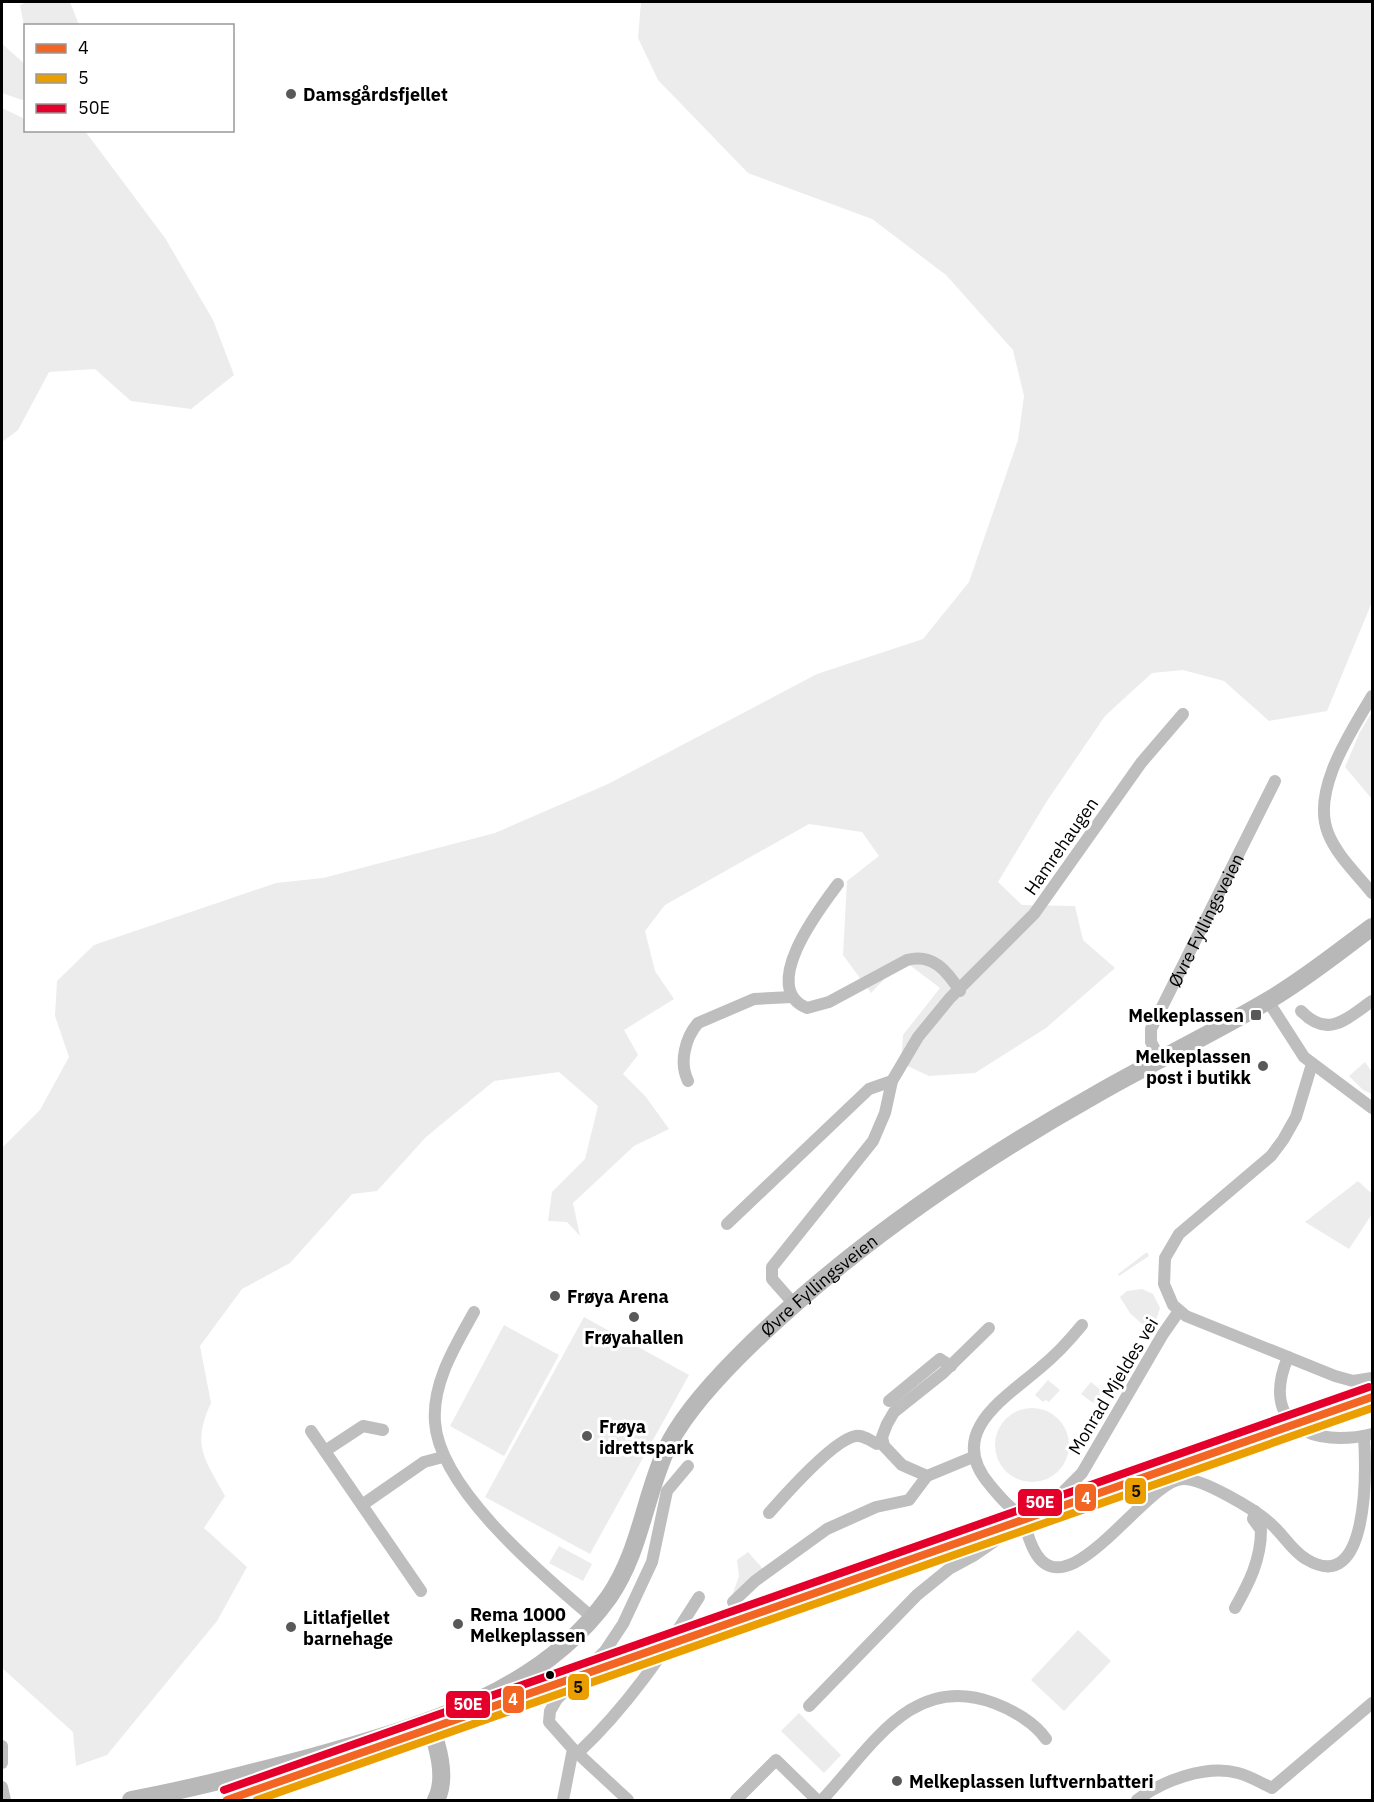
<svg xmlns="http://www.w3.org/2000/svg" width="1374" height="1802" viewBox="0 0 1374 1802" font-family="'IBM Plex Sans',sans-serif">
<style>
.green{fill:#ececec}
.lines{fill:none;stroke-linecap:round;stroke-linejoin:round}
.primary-tunnel{stroke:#d9d9d9;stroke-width:20;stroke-dasharray:20 10;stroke-linecap:butt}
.minor{stroke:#bebebe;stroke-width:12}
.secondary{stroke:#b8b8b8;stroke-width:18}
.bus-1-casing{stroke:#fff;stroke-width:12}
.bus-2-casing{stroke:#fff;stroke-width:12}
.bus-3-casing{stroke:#fff;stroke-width:12}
.bus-1{stroke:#f26522;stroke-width:8}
.bus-2{stroke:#eb9e00;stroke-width:8}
.bus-3{stroke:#e4002b;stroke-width:8}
.poi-dot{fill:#595959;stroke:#fff;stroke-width:2}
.bus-dot{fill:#000;stroke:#fff;stroke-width:2}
.labels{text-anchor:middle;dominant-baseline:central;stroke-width:6;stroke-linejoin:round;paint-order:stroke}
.poi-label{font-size:18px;font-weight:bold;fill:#000;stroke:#fff;text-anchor:start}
.street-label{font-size:18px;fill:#000;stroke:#fff}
.line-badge{stroke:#fff;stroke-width:2}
.badge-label{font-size:16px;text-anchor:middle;font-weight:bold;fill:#fff}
.pale-badge-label{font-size:16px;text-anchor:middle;font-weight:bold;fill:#111}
</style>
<rect width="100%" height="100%" fill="#fff"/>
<g class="green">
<path d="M 27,2 L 70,2 L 79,25 L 26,26 L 25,31 L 20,5 Z"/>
<path d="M 641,2 L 1372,2 L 1372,602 L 1327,711 L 1269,721 L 1224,681 L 1183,670 L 1152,673 L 1105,716 L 1047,801 L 998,882 L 1022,905 L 1075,906 L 1083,940 L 1115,968 L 1046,1028 L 975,1073 L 929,1076 L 901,1063 L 903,1035 L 940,988 L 903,960 L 871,993 L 843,955 L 847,881 L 879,856 L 862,832 L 809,824 L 665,905 L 645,931 L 655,971 L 674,999 L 624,1030 L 638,1055 L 623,1074 L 646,1097 L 669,1129 L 634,1146 L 573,1203 L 580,1236 L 567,1222 L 548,1221 L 552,1192 L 585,1159 L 598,1106 L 559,1072 L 494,1081 L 426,1137 L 377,1191 L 352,1194 L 290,1263 L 242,1289 L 200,1346 L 211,1403 C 191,1446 205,1459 225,1496 L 204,1528 L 247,1567 L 217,1621 L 107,1755 L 76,1766 L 73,1732 L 2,1668 L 2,1148 L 40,1110 L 69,1057 L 55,1016 L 57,981 L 94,945 L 276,883 L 323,878 L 495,833 L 608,784 L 817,674 L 923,639 L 969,582 L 1018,440 L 1024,396 L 1013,350 L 946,275 L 872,219 L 748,173 L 658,80 L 638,38 Z"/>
<path d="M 2,44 L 25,64 L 25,98 L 22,100 L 2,93 Z"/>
<path d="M 2,108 L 25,119 L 26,130 L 85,131 L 165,238 L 213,320 L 234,375 L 191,409 L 131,401 L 95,369 L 49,372 L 18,430 L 2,442 Z"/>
<path d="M 1372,712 L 1372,799 L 1345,767 L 1360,732 Z"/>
<path d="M 1365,1062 L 1372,1072 L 1372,1094 L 1363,1090 L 1349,1076 Z"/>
<path d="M 1358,1181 L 1372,1194 L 1372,1214 L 1349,1249 L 1305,1222 Z"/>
<path d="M 1147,1252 L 1149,1256 L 1119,1276 L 1118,1274 Z"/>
<path d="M 1142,1289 L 1153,1294 L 1160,1308 L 1152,1333 L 1130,1313 L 1120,1297 L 1127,1291 Z"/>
<path d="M 584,1317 L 689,1375 L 590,1554 L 485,1497 Z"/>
<path d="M 504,1325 L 559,1355 L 504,1456 L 450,1426 Z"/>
<path d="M 1048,1380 L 1060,1390 L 1049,1402 L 1046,1400 L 1043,1402 L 1035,1395 Z"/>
<path d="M 1091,1382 L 1103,1392 L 1093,1403 L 1081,1394 Z"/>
<circle cx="1032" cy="1445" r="37"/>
<path d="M 559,1546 L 592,1564 L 583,1581 L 549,1563 Z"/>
<path d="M 748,1552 L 763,1569 L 735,1594 L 733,1593 L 739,1576 L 737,1560 Z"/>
<path d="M 1078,1630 L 1111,1661 L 1064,1711 L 1031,1680 Z"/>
<path d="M 799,1713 L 841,1755 L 824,1773 L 781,1731 Z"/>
</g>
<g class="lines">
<path class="primary-tunnel" d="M 227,1800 L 1372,1397"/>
<g class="minor">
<path d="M 1372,696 C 1351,732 1311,790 1328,833 C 1337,856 1357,874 1372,893"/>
<path d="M 838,884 C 820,908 758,988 807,1008 L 829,1002 L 907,960 C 933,953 947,971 960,991"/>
<path d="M 1268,1001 L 1304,1057 L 1372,1108"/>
<path d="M 1301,1011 C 1328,1039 1346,1019 1372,1001"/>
<path id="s1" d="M 1160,1059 L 1151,1042 L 1151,1029 L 1275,781"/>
<path d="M 1312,1064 L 1296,1117 L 1283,1140 L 1271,1156 L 1179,1234 L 1165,1258 L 1164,1284 L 1173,1305 L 1186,1316 L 1335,1376 L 1353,1381 L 1372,1378"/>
<path d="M 688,1081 C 679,1063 685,1038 698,1023 L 754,999 L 792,997"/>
<path d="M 727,1224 L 869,1089 L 892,1081"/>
<path d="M 794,1304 L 772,1279 L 772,1267 L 873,1141 L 885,1113 L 892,1081 L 918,1037 L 950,998 L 1034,914 L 1141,763 L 1183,714"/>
<path d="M 474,1312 C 456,1345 432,1382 435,1422 C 439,1489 544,1576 593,1618"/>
<path d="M 1288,1357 C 1259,1426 1314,1448 1372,1434"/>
<path d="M 889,1401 L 940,1359 L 951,1366"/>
<path d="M 311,1431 L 421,1591"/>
<path d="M 325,1451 L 363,1426 L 383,1430"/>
<path d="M 973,1457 L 927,1476 L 902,1465 L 884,1446 L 882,1437 L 887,1424 L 894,1412 L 943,1373 L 989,1328"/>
<path d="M 362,1505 L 424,1462 L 443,1457"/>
<path d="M 769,1513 C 784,1496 834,1439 856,1436 C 863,1435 870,1440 877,1444 L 882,1442"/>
<path d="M 1028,1518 C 1025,1529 1028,1537 1033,1548 C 1065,1617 1146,1479 1183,1479 C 1202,1478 1256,1510 1271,1524 C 1283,1534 1292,1551 1306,1559 C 1370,1598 1366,1469 1364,1436"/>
<path d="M 1028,1518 C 1013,1513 1000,1497 990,1485 C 945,1433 1004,1399 1040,1368 C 1056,1355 1069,1341 1082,1325"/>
<path d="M 733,1602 L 755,1581 L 827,1529 L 876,1507 L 909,1500 L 927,1476"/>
<path d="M 1235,1608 C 1249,1583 1261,1560 1261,1530 L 1253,1519 L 1255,1511"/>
<path d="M 809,1706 L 917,1595 L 949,1569 L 973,1556 L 1056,1499 L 1082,1473 L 1163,1334 L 1179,1311"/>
<path d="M 2,1746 L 2,1763"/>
<path d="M 573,1749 L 628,1800"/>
<path d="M 578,1753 C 627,1707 663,1654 699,1597"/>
<path d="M 2,1787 L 5,1800"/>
<path d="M 563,1800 L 573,1749 L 549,1722 L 550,1711 L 557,1699 L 605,1651 L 623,1624 L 652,1562 L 667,1491 L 688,1466"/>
<path d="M 736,1800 L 776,1760 L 817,1800"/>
<path d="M 822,1800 C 871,1748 912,1672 994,1703 C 1013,1710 1035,1723 1046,1739"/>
<path d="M 1137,1800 C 1162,1781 1206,1764 1238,1773 C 1250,1776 1261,1783 1272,1788 L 1372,1703"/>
</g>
<g class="secondary">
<path d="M 429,1721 C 437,1744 448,1777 436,1800"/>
<path id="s2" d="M 131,1800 C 196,1788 259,1771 323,1754 C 428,1724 542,1691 609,1597 C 640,1552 644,1499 666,1450 C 691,1394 778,1317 826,1277 C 909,1208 1001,1148 1095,1095 C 1152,1062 1212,1034 1269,1000 C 1305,979 1338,952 1372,927"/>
</g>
<defs>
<path id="bus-1" d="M 227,1800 L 1372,1397"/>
<path id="bus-2" d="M 257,1800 L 1372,1408"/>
<path id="bus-3" d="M 224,1790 L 1369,1387"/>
</defs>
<use href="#bus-1" class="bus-1-casing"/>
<use href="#bus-2" class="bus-2-casing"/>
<use href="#bus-3" class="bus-3-casing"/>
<use href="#bus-1" class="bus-1"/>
<use href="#bus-2" class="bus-2"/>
<use href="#bus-3" class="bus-3"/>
</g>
<g class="poi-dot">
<circle cx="291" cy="94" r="6"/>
<rect x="1250" y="1009" width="12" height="12" rx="3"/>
<circle cx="1263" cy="1066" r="6"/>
<circle cx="555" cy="1296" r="6"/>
<circle cx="634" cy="1317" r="6"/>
<circle cx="587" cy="1436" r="6"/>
<circle cx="458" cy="1624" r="6"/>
<circle cx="291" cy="1627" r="6"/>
<circle cx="897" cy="1781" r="6"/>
</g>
<circle class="bus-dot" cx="550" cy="1675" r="5"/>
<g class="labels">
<g class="poi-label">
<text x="303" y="94">Damsgårdsfjellet</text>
<text x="1244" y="1015" text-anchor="end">Melkeplassen</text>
<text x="1251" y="1056" text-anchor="end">Melkeplassen<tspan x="1251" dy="21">post i butikk</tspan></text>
<text x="567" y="1296">Frøya Arena</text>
<text x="634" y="1337" text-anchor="middle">Frøyahallen</text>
<text x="599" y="1426">Frøya<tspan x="599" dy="21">idrettspark</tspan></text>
<text x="470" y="1614">Rema 1000<tspan x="470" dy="21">Melkeplassen</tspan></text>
<text x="303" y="1617">Litlafjellet<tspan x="303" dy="21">barnehage</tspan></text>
<text x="909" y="1781">Melkeplassen luftvernbatteri</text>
</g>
<g class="street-label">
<text transform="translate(1061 846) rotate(-55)">Hamrehaugen</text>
<text stroke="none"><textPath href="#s1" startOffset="154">Øvre Fyllingsveien</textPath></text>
<text stroke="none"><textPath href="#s2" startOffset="915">Øvre Fyllingsveien</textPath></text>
<text transform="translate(1113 1386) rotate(-59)">Monrad Mjeldes vei</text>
</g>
</g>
<g class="line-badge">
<rect x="1124" y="1477" width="23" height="28" rx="6" fill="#eb9e00"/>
<rect x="1074" y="1483" width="23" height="29" rx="6" fill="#f26522"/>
<rect x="1017" y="1488" width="46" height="29" rx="6" fill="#e4002b"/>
<rect x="567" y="1673" width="23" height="28" rx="6" fill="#eb9e00"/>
<rect x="502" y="1685" width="23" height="29" rx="6" fill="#f26522"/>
<rect x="445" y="1690" width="46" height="29" rx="6" fill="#e4002b"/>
</g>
<g class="badge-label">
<text x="1086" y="1504">4</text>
<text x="1040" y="1508">50E</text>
<text x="513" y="1705">4</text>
<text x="468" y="1710">50E</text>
</g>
<g class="pale-badge-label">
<text x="1136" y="1497">5</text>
<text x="578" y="1693">5</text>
</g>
<rect width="1374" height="1802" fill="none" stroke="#000000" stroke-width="6"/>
<rect x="24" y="24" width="210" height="108" fill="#ffffff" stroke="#999999" stroke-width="1.5"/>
<rect x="36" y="44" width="30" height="9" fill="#f26522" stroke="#999999" stroke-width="1.5"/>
<text x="78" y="54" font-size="18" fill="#000000">4</text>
<rect x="36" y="74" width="30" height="9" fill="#eb9e00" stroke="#999999" stroke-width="1.5"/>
<text x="78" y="84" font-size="18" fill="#000000">5</text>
<rect x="36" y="104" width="30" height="9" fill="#e4002b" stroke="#999999" stroke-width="1.5"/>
<text x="78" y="114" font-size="18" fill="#000000">50E</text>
</svg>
